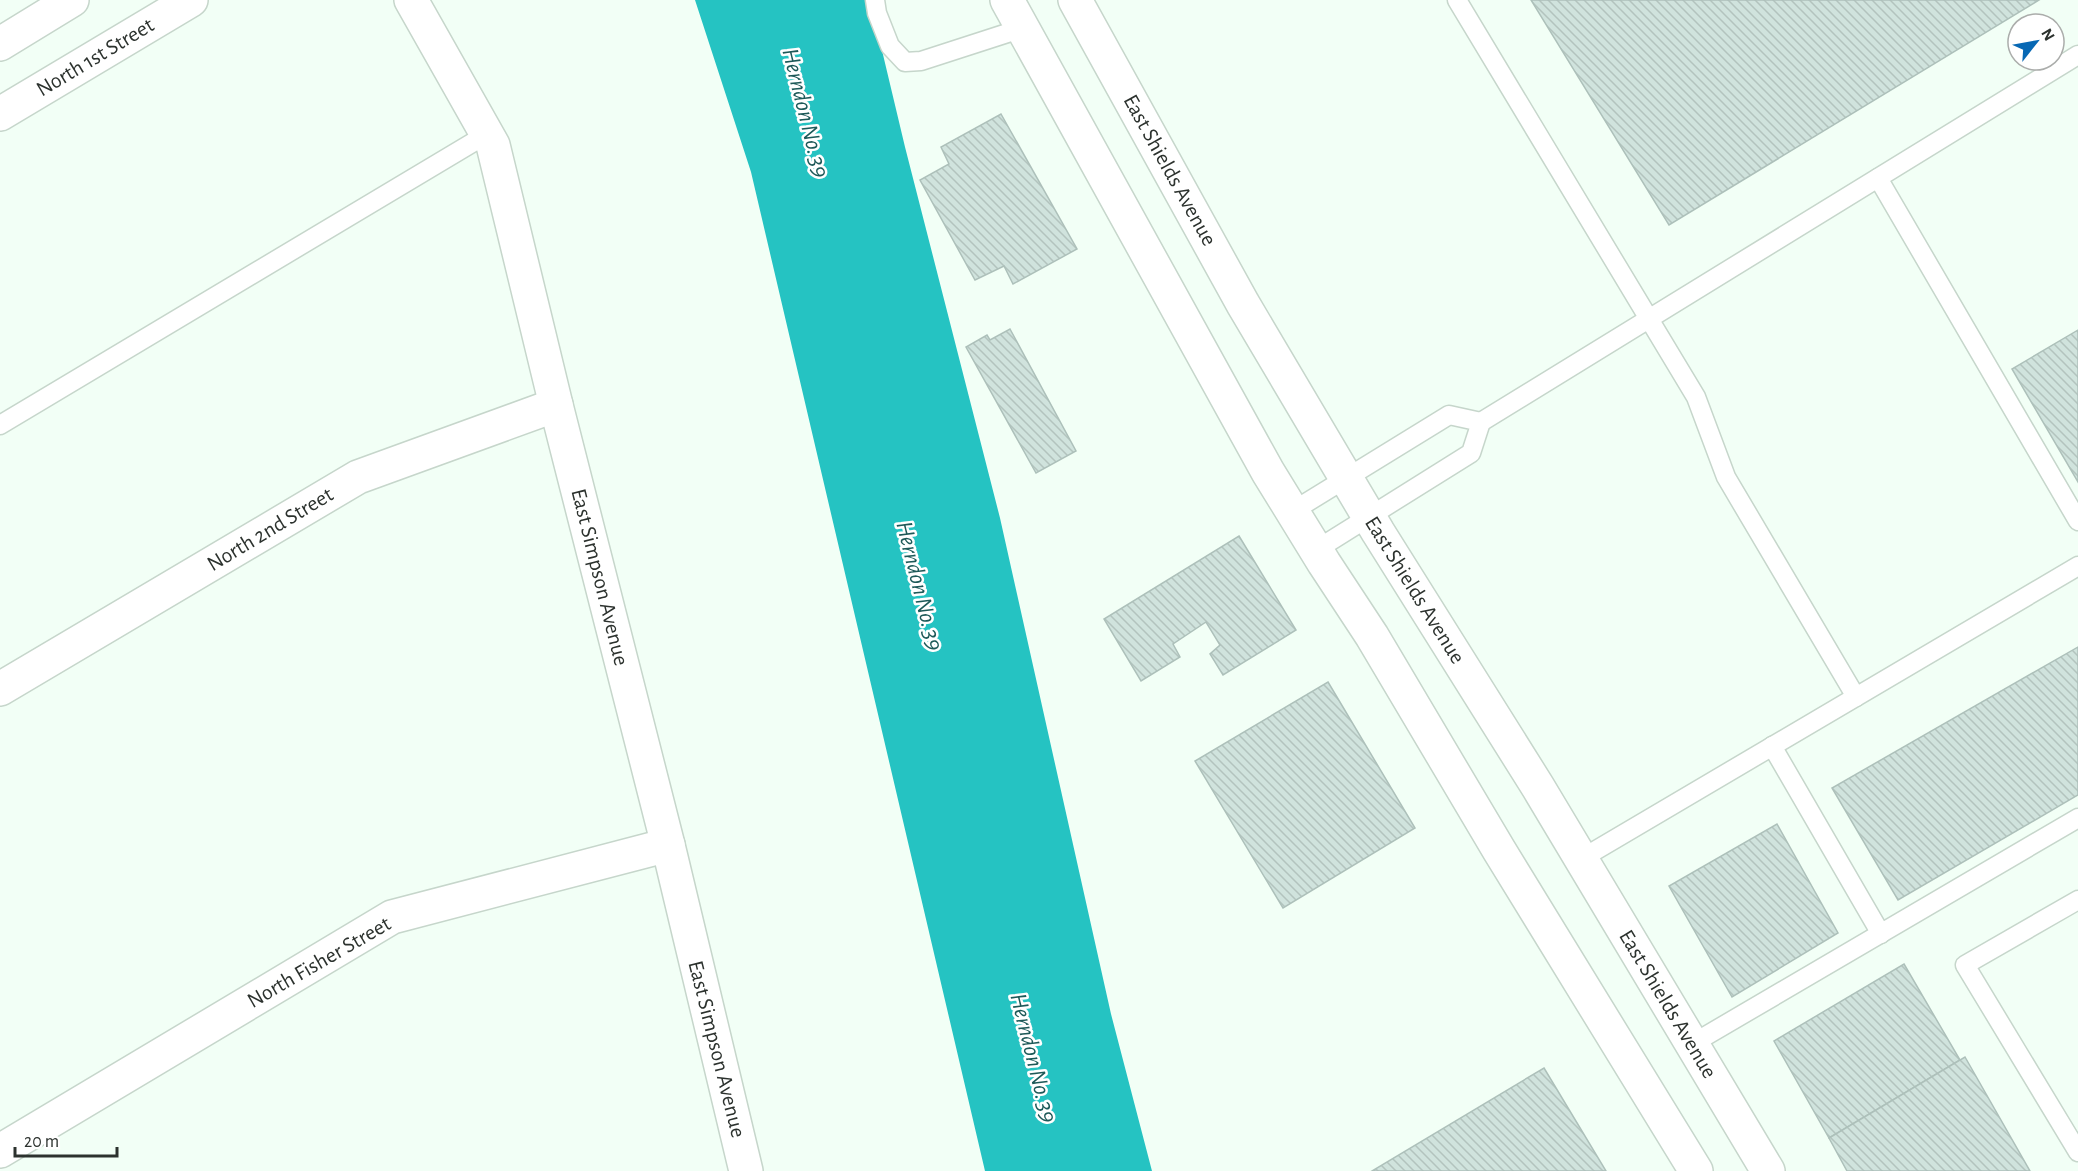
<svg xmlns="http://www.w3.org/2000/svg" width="2078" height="1171" viewBox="0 0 2078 1171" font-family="'Alegreya Sans',sans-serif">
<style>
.water{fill:#25c3c2}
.building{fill:url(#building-back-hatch);stroke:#adc0ba;stroke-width:1.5}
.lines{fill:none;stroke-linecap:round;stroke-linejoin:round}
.service-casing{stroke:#c6d6cb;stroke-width:21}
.minor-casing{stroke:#c6d6cb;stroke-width:36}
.secondary-casing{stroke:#c6d6cb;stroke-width:36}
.service{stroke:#fff;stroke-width:18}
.minor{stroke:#fff;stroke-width:33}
.secondary{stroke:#fff;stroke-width:33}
.labels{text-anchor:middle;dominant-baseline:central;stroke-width:5;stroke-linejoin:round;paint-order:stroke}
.street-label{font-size:22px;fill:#2c322e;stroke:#fff}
.water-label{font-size:24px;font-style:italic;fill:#1d5958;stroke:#fff}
</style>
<defs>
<pattern id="building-back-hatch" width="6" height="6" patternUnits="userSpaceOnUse" patternTransform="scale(1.5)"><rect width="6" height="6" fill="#d0e3dd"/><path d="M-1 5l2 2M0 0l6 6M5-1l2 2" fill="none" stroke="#b3c3be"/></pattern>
</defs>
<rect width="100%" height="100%" fill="#f2fff6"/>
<path class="water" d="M 695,0 L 870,0 L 905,147 L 1000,518 L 1111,1014 L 1152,1171 L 985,1171 L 751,172 Z"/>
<g class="building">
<path d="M 1531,0 L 2039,0 L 1669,225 Z"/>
<path d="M 1001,114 L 1077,249 L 1013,284 L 1004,266 L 975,280 L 920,180 L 949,164 L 941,147 Z"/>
<path d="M 1010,329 L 1076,451 L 1036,473 L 966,347 L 987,335 L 990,340 Z"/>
<path d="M 2078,330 L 2078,482 L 2012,369 Z"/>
<path d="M 1239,536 L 1296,630 L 1223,675 L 1210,654 L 1220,645 L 1206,622 L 1173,644 L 1180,657 L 1141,681 L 1104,619 Z"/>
<path d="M 2078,647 L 2078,795 L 1898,900 L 1832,788 Z"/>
<path d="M 1328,682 L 1415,828 L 1283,908 L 1195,761 Z"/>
<path d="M 1777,824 L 1838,933 L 1732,997 L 1669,886 Z"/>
<path d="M 1904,964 L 1960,1060 L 1829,1138 L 1774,1041 Z"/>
<path d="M 1965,1057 L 2030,1171 L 1847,1171 L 1829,1138 Z"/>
<path d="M 1544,1068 L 1606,1171 L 1372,1171 Z"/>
</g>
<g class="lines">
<defs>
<g id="service">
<path d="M 875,0 L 877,13 L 890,46 L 905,62 L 921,61 L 1023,28"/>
<path d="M 1457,0 L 1696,397 L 1726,477 L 1856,697"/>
<path d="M 1878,178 L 2078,521"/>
<path d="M 1481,422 L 2078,55"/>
<path d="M 0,425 L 487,134"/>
<path d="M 1293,511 L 1449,415 L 1481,422 L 1471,453 L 1316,550"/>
<path d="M 1772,746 L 1881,934"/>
<path d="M 1581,859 L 2078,566"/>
<path d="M 2078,900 L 1965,965 L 2078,1152"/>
<path d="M 1692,1044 L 2078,818"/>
</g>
<g id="minor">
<path d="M 411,0 L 493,145 L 556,405 L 668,845 L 746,1171"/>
<path d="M 0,689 L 358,477 L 556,405"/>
<path d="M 0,1151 L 392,917 L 668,845"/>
</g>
<g id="secondary">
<path d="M 1007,0 L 1268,472 L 1324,563 L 1372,636 L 1499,850 L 1696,1171"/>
<path d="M 1075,0 L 1243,304 L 1378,532 L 1538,787 L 1768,1171"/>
<path d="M 0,44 L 72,0"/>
<path d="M 0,114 L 191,0"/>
</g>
</defs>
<use href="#service" class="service-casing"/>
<use href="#minor" class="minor-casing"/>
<use href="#secondary" class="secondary-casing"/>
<use href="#service" class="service"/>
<use href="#minor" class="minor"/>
<use href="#secondary" class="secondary"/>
</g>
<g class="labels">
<g class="street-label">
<text transform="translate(95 57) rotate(-31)">North 1st Street</text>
<text transform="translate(1170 170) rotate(61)">East Shields Avenue</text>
<text transform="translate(270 529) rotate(-31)">North 2nd Street</text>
<text transform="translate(600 577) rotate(76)">East Simpson Avenue</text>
<text transform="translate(1415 590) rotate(58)">East Shields Avenue</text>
<text transform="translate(319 962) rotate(-30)">North Fisher Street</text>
<text transform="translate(1668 1004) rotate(59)">East Shields Avenue</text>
<text transform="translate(717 1049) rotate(76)">East Simpson Avenue</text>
</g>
<g class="water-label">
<text transform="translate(805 113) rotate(76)">Herndon No. 39</text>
<text transform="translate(919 586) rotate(76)">Herndon No. 39</text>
<text transform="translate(1033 1058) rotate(76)">Herndon No. 39</text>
</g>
</g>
<g transform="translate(2036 42) rotate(59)"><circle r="28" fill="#ffffff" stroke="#abadab" stroke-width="1.5"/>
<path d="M0-4.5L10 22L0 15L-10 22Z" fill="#0768b4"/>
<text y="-9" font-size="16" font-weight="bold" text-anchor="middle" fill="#2c322e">N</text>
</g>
<path d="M15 1147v9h102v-9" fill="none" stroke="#2c322e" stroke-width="3"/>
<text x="24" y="1147" font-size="18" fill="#2c322e" stroke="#ffffff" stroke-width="4.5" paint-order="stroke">20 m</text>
</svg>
